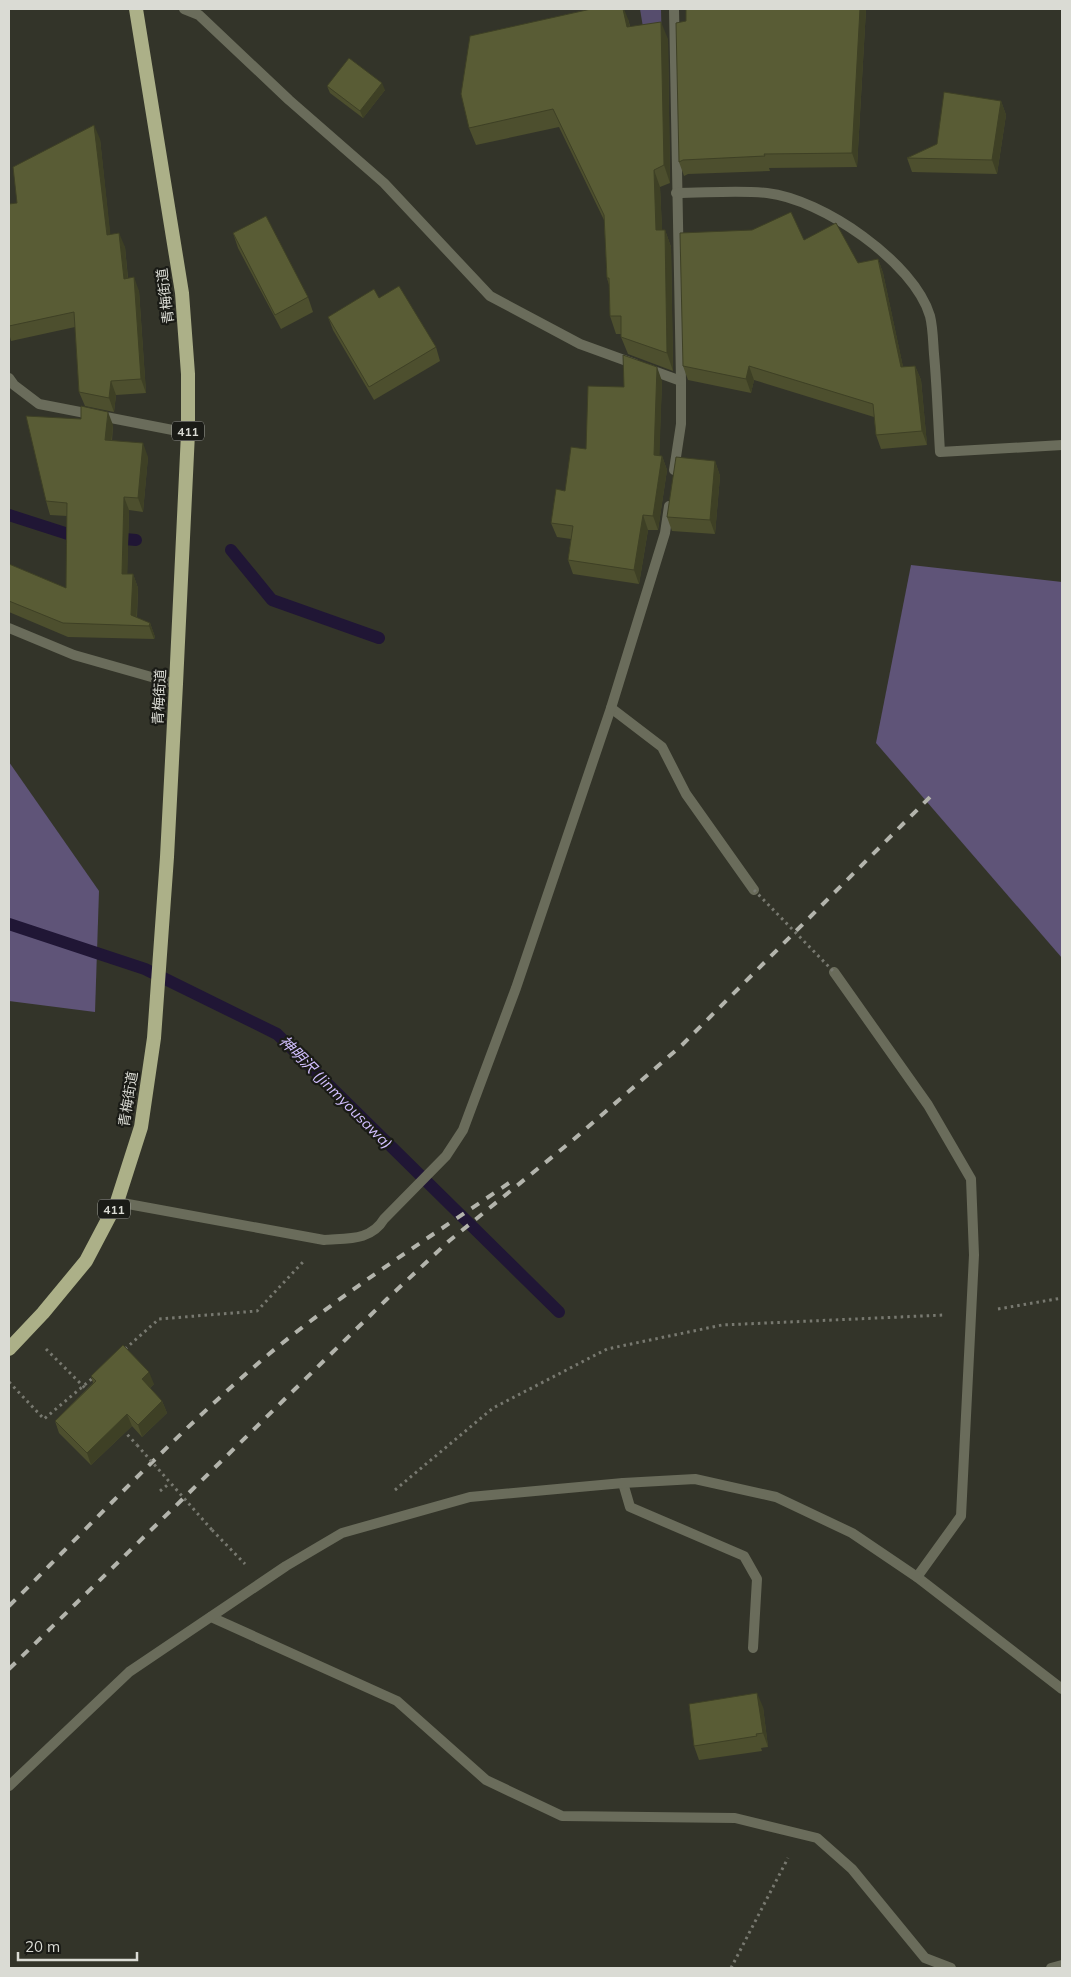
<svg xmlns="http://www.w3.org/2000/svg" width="1071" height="1977" viewBox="0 0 1071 1977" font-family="Mulish,'Noto Sans JP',sans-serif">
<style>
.green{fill:#564d6d}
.forest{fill:#5f5478}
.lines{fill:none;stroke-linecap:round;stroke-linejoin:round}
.stream{stroke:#201635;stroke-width:12}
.path{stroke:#787970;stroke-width:3;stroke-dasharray:2.5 4;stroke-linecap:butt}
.service{stroke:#6a6c5b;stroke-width:10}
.minor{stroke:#6a6c5b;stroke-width:10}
.trunk{stroke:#acb088;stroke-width:14}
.rail{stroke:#b3b4ac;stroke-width:4;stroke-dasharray:9 9;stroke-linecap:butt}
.path-bridge{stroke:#787970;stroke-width:3;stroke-dasharray:2.5 4;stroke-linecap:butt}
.wall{fill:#4d4f2e}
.shaded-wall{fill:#3e4025}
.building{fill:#595c35;stroke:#3e4025}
.labels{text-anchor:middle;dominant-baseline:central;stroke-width:4.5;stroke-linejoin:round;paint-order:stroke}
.shield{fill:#1a1b16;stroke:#a0a19b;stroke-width:1}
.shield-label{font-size:12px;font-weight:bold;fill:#dadbd4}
.street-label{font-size:14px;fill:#dadbd4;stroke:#1a1b16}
.water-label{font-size:15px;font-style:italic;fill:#d1bffe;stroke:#1a1b16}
</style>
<rect width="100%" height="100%" fill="#333429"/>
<path class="green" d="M 640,9 L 661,9 L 663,100 L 655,100 Z"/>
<g class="forest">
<path d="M 911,565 L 1062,582 L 1062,958 L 876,743 Z"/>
<path d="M 9,762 L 99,891 L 95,1012 L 9,1001 Z"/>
</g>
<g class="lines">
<g class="stream">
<path d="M 9,515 L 68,534 L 83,535"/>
<path d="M 113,538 L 136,540"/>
<path d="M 231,550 L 272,600 L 379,638"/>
<path d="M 9,924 L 145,969 L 277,1034 L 559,1312"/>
</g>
<g class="path">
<path d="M 998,1309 L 1062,1298"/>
<path d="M 46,1349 L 89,1392"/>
<path d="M 125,1349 L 159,1319 L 257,1311 L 303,1262"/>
<path d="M 9,1382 L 44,1419 L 94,1377"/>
<path d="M 123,1430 L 137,1445"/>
<path d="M 395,1490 L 493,1408 L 607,1349 L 722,1325 L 944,1315"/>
<path d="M 160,1491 L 170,1483"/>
<path d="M 212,1530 L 245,1564"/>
<path d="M 731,1968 L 788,1858"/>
</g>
<g class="service">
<path d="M 611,708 L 662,747 L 686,794 L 754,890"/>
<path d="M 834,972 L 928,1105 L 971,1179 L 974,1255 L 961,1516 L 917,1577"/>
<path d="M 623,1483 L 630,1507 L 744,1556 L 757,1579 L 753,1648"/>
<path d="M 211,1617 L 397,1701 L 486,1780 L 562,1816 L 735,1818 L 817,1838 L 852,1869 L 925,1958 L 951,1968"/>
<path d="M 1051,1968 L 1062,1965"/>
</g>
<g class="minor">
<path d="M 184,9 L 199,15 L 289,100 L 384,183 L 490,296 L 580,344 L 635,364"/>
<path d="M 674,9 L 681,381 L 681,424 L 674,470"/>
<path d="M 676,193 C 706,193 737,190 767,193 C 822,199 914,262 930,316 C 933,328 933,342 934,354 C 937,387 938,420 940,452 L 1062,445"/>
<path d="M 648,369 L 681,381"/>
<path d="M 9,378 L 14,385 L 39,404 L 188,433"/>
<path d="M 9,628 L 74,655 L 176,684"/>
<path d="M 117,1202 L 324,1240 C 347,1238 371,1241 384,1219 L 446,1156 L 463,1130 L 516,988 L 611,708 L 665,533 L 669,506"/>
<path d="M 9,1786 L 129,1672 L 286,1566 L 342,1533 L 470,1497 L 623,1483 L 695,1479 L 776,1497 L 852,1533 L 917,1577 L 1062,1689"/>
</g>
<path class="trunk" d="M 9,1349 L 43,1313 L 86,1261 L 117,1202 L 141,1127 L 154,1038 L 167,857 L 176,684 L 188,433 L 188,374 L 182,293 L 136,9"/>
<g class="rail">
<path d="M 9,1606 C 95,1521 177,1432 269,1354 C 345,1291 427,1239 509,1183"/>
<path d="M 9,1669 L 387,1299 L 449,1241 L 573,1140 L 682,1045 L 935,792"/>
</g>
<g class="path-bridge">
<path d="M 754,890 L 834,972"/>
<path d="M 137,1445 L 212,1530"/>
</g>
</g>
<g class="wall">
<path d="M 866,9 L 857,167 L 769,168 L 770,171 L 688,174 L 684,176 L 679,162 Z"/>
<path d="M 628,19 L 630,26 L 668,39 L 670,183 L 660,187 L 662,230 L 665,230 L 671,247 L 673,371 L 628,354 L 621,337 L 621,334 L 616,334 L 610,316 L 609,285 L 607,278 L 604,220 L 559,127 L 476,145 L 469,128 Z"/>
<path d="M 327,86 L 385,90 L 363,118 L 330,93 Z"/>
<path d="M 1001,101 L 1006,115 L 997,174 L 912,172 L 907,158 L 937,144 Z"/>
<path d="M 100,139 L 110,234 L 125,247 L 128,278 L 139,291 L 146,393 L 116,395 L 114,412 L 85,406 L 79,392 L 75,327 L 11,341 L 9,333 L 9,204 L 17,203 Z"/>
<path d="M 233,233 L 308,297 L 313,312 L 281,329 L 238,248 Z"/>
<path d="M 804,240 L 858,263 L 878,259 L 883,273 L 903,367 L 915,366 L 921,380 L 927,445 L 881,449 L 876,435 L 874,417 L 754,380 L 751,393 L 688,380 L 683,366 Z"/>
<path d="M 379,298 L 436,347 L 440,361 L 374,400 L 333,330 L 328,317 Z"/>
<path d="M 662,381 L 659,456 L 662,456 L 667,470 L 658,530 L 648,530 L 639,584 L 573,574 L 568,560 L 571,539 L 557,537 L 551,523 L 565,491 L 586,449 L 624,387 Z"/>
<path d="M 113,425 L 112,441 L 148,457 L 143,512 L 129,510 L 127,574 L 133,574 L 138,588 L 137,618 L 150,623 L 155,637 L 154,639 L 68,637 L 9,612 L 9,564 L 66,588 L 67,516 L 50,515 L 46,501 Z"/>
<path d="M 715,461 L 720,476 L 715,534 L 672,531 L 667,517 Z"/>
<path d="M 91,1376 L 154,1384 L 150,1388 L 162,1401 L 167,1413 L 142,1437 L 132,1426 L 91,1465 L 59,1433 L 55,1421 L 93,1383 Z"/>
<path d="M 763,1707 L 768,1747 L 761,1748 L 762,1751 L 699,1760 L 694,1746 Z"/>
</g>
<g class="shaded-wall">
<path d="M 623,9 L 624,9 L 628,19 L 634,44 L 627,27 Z"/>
<path d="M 860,9 L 866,9 L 857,167 L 852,153 Z"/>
<path d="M 661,22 L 668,39 L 670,183 L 664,165 Z"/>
<path d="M 382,83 L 385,90 L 363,118 L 360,111 Z"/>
<path d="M 1001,101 L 1006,115 L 997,174 L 992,160 Z"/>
<path d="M 94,125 L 100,139 L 112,249 L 107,235 Z"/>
<path d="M 654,170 L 660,187 L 663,248 L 656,230 Z"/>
<path d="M 665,230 L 671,247 L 673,371 L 667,353 Z"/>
<path d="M 119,233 L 125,247 L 129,293 L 124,279 Z"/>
<path d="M 878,259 L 883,273 L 906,381 L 901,367 Z"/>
<path d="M 134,277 L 139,291 L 146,393 L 141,379 Z"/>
<path d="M 749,366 L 754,380 L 751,393 L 746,379 Z"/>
<path d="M 915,366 L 921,380 L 927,445 L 922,431 Z"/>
<path d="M 657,367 L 662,381 L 659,470 L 654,455 Z"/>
<path d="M 111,381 L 116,395 L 114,412 L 109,398 Z"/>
<path d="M 108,412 L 113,425 L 110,454 L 105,440 Z"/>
<path d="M 143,443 L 148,457 L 143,512 L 138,498 Z"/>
<path d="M 662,456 L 667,470 L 658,530 L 653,516 Z"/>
<path d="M 715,461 L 720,476 L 715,534 L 710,520 Z"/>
<path d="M 124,497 L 129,510 L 127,588 L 122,574 Z"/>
<path d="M 643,515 L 648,530 L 639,584 L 634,570 Z"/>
<path d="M 133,574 L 138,588 L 136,625 L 131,615 Z"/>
<path d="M 150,623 L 155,637 L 154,639 L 149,626 Z"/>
<path d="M 149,1372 L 154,1384 L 146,1391 L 142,1379 Z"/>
<path d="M 162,1401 L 167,1413 L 142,1437 L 138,1425 Z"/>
<path d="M 127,1414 L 132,1426 L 91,1465 L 87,1453 Z"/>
<path d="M 757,1693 L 763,1707 L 768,1747 L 763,1733 Z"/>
</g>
<g class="building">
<path d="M 591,9 L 623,9 L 627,27 L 661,22 L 664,165 L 654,170 L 656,230 L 665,230 L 667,353 L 621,337 L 621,316 L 610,316 L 609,278 L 607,278 L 604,215 L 553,109 L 469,128 L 461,94 L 470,36 Z"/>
<path d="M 686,9 L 860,9 L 852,153 L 764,154 L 765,156 L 683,160 L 679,162 L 676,23 L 686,21 Z"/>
<path d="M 349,58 L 382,83 L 360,111 L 327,86 Z"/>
<path d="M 944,92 L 1001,101 L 992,160 L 907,158 L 937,144 Z"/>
<path d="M 94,125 L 107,235 L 119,233 L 124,279 L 134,277 L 141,379 L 111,381 L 109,398 L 79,392 L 74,312 L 9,326 L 9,204 L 17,203 L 13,167 Z"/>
<path d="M 791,212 L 804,240 L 836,223 L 858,263 L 878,259 L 901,367 L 915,366 L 922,431 L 876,435 L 873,404 L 749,366 L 746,379 L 683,366 L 680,233 L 752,230 Z"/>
<path d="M 266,216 L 308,297 L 275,315 L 233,233 Z"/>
<path d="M 399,286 L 436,347 L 369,387 L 328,317 L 374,289 L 379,298 Z"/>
<path d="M 623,355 L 657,367 L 654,455 L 662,456 L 653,516 L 643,515 L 634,570 L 568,560 L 573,526 L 551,523 L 556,489 L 565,491 L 571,447 L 586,449 L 588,386 L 624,387 Z"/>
<path d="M 81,406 L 108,412 L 105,440 L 143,443 L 138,498 L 124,497 L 122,574 L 133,574 L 131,615 L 150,623 L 149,626 L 63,623 L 9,601 L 9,564 L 66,588 L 67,503 L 46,501 L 26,416 L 81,419 Z"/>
<path d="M 676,457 L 715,461 L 710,520 L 667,517 Z"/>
<path d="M 123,1345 L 149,1372 L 142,1379 L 162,1401 L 138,1425 L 127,1414 L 87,1453 L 55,1421 L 96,1381 L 91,1376 Z"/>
<path d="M 757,1693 L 763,1733 L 756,1734 L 757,1736 L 694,1746 L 689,1704 Z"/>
</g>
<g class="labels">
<g class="shield">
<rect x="172" y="421.5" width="32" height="19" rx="4"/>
<rect x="98" y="1199.5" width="32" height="19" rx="4"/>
</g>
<g class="shield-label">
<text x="188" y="431">411</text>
<text x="114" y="1209">411</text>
</g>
<g class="street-label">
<text transform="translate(165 296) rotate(-97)">青梅街道</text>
<text transform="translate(159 697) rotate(-87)">青梅街道</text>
<text transform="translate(128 1099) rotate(-81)">青梅街道</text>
</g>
<g class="water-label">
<text transform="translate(336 1092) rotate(45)">神明沢 (Jinmyousawa)</text>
</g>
</g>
<rect width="1071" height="1977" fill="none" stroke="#dadbd4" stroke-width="20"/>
<path d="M18 1952v8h119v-8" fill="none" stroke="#dadbd4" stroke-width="2.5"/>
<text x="25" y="1952" font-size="15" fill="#dadbd4" stroke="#1a1b16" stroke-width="4" paint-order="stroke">20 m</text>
</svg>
